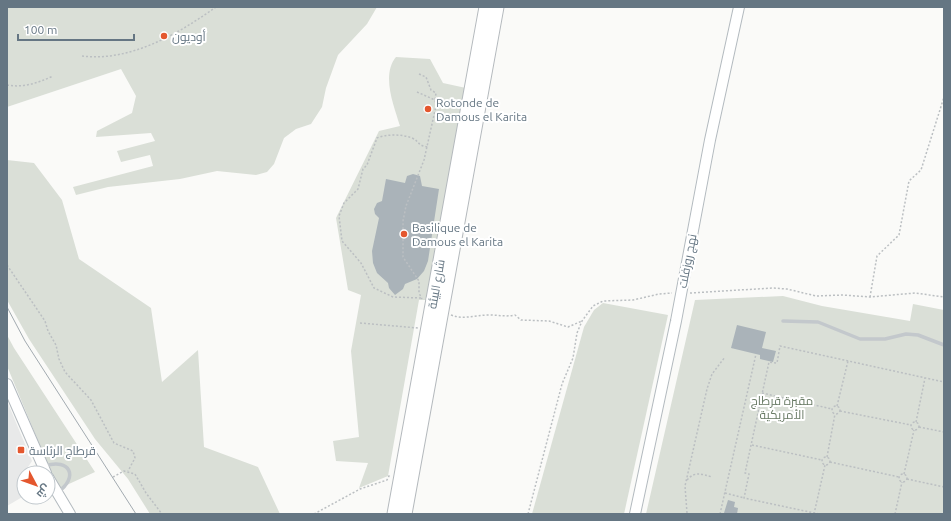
<svg xmlns="http://www.w3.org/2000/svg" width="951" height="521" viewBox="0 0 951 521" font-family="Ubuntu,Cairo,sans-serif">
<style>
.built{fill:#e8e9e9}
.green{fill:#dadfd7}
.building{fill:#aab3b9}
.lines{fill:none;stroke-linecap:round;stroke-linejoin:round}
.secondary-casing{stroke:#b3babf;stroke-width:12}
.highway-casing{stroke:#b4b9bd;stroke-width:15}
.path{stroke:#bbbfc2;stroke-width:1.5;stroke-dasharray:2 2;stroke-linecap:butt}
.lane{stroke:#c3c8cc;stroke-width:3.5}
.secondary{stroke:#fff;stroke-width:10}
.highway{stroke:#fff;stroke-width:13}
.tram{stroke:#a2aab0;stroke-width:1}
.poi-dot{fill:#e4572e;stroke:#fff;stroke-width:1.5}
.labels{text-anchor:middle;dominant-baseline:central;stroke-width:4;stroke-linejoin:round;paint-order:stroke}
.poi-label{font-size:12px;fill:#657683;stroke:#fff;text-anchor:start}
.street-label{font-size:12px;fill:#657683;stroke:#fff}
.park-label{font-size:12px;fill:#687a64;stroke:#fff}
</style>
<rect width="100%" height="100%" fill="#fafaf8"/>
<path class="built" d="M 7,401 L 32,461 L 24,473 L 24,496 L 7,506 Z"/>
<g class="green">
<path d="M 7,7 L 377,7 L 367,24 L 338,55 L 326,88 L 322,107 L 311,124 L 296,129 L 284,138 L 274,164 L 267,172 L 256,175 L 217,171 L 180,179 L 108,187 L 76,195 L 73,187 L 153,166 L 150,155 L 121,162 L 117,151 L 155,141 L 151,133 L 96,137 L 97,131 L 132,113 L 136,96 L 121,69 L 7,107 Z"/>
<path d="M 396,57 L 430,59 L 443,83 L 466,88 L 426,300 L 419,300 L 388,476 L 359,488 L 368,463 L 336,461 L 333,441 L 359,437 L 351,351 L 361,295 L 348,290 L 336,218 L 379,131 L 400,126 C 394,106 381,75 396,57 Z"/>
<path d="M 7,160 L 34,163 L 62,200 L 79,259 L 151,308 L 162,382 L 198,350 L 204,447 L 258,467 L 280,514 L 150,514 L 128,479 L 95,439 L 29,339 L 7,300 Z"/>
<path d="M 783,296 L 822,306 L 910,321 L 913,304 L 944,310 L 944,514 L 646,514 L 695,300 Z"/>
<path d="M 603,303 L 668,315 L 624,514 L 532,514 L 584,327 L 594,310 Z"/>
<path d="M 7,335 L 14,348 L 95,472 L 58,489 L 7,366 Z"/>
</g>
<g class="building">
<path d="M 413,174 L 420,176 L 422,186 L 439,189 L 428,261 L 424,271 L 417,279 L 405,284 L 403,289 L 395,295 L 389,288 L 388,283 L 377,273 L 373,263 L 372,251 L 379,218 L 375,214 L 374,209 L 377,203 L 382,201 L 386,179 L 405,183 L 407,176 Z"/>
<path d="M 737,325 L 766,332 L 762,348 L 776,351 L 773,362 L 760,359 L 760,355 L 731,348 Z"/>
<path d="M 728,500 L 735,502 L 734,507 L 738,508 L 737,514 L 724,513 Z"/>
</g>
<g class="lines">
<defs>
<g id="secondary">
<path d="M 7,384 L 46,473"/>
<path d="M 48,477 L 70,514"/>
<path d="M 635,514 L 676,321 L 710,140 L 739,7"/>
</g>
<g id="highway">
<path d="M 394,514 L 486,7"/>
<path d="M 405,514 L 497,7"/>
</g>
</defs>
<use href="#secondary" class="secondary-casing"/>
<use href="#highway" class="highway-casing"/>
<g class="path">
<path d="M 82,56 C 130,62 178,34 216,7"/>
<path d="M 419,74 L 426,77 L 431,90 L 436,93 L 435,100"/>
<path d="M 7,85 C 23,88 38,83 53,76"/>
<path d="M 417,92 L 435,100 L 436,106 L 424,160 L 406,206 L 403,221 L 403,257 L 419,281 L 419,293 L 422,299"/>
<path d="M 7,265 L 45,321 L 48,331 L 56,345 L 59,359 L 65,372 L 91,400 L 114,443 L 133,451 L 135,458 L 128,471"/>
<path d="M 690,293 L 773,288 L 787,289 L 816,296 L 843,295 L 870,297 L 915,293 L 944,297"/>
<path d="M 870,297 L 877,256 L 899,235 L 909,181 L 921,170 L 944,97"/>
<path d="M 421,298 L 393,297 L 374,288 L 361,263 L 342,241 L 339,216 L 344,203 L 358,189 L 363,169 L 367,165 L 377,138 C 387,134 401,134 412,138 C 419,141 418,146 428,147"/>
<path d="M 451,315 C 464,320 475,315 489,315 C 498,315 506,317 515,315 L 521,320 L 549,321 L 568,327 L 582,321"/>
<path d="M 360,323 L 418,328"/>
<path d="M 762,393 L 832,409"/>
<circle cx="836" cy="410" r="4"/>
<path d="M 837,406 L 848,361"/>
<path d="M 840,411 L 911,425"/>
<circle cx="915" cy="426" r="4"/>
<path d="M 916,422 L 925,378"/>
<path d="M 919,427 L 944,432"/>
<path d="M 752,445 L 822,460"/>
<circle cx="826" cy="461" r="4"/>
<path d="M 827,457 L 835,414"/>
<path d="M 830,462 L 899,477"/>
<circle cx="903" cy="478" r="4"/>
<path d="M 904,474 L 914,430"/>
<path d="M 113,477 L 124,471 L 135,474 L 146,493 L 162,514"/>
<path d="M 907,479 L 944,487"/>
<path d="M 687,480 C 695,471 701,474 712,477"/>
<path d="M 725,493 L 744,498"/>
<path d="M 687,513 L 685,486 L 707,389 L 712,374 L 725,357"/>
<path d="M 314,514 L 360,489 L 387,480 L 390,474"/>
<path d="M 528,514 L 562,384 L 573,358 L 577,333 L 582,321 L 593,306 L 603,301 L 633,300 L 659,294 L 672,293"/>
<path d="M 720,514 L 756,354"/>
<path d="M 814,514 L 825,465"/>
<path d="M 819,514 L 744,498 L 749,474 L 745,473 L 769,362 L 777,363 L 780,346 L 944,382"/>
<path d="M 895,514 L 902,482"/>
</g>
<g class="lane">
<path d="M 783,321 L 818,322 L 860,339 L 885,339 L 906,334 L 918,335 L 944,345"/>
<path d="M 45,466 C 70,458 79,477 58,492"/>
</g>
<use href="#secondary" class="secondary"/>
<use href="#highway" class="highway"/>
<path class="tram" d="M 7,307 L 25,341 L 136,514"/>
</g>
<g class="poi-dot">
<circle cx="164" cy="36" r="4"/>
<circle cx="428" cy="109" r="4"/>
<circle cx="404" cy="234" r="4"/>
<rect x="17" y="446" width="8" height="8" rx="2"/>
</g>
<g class="labels">
<g class="poi-label">
<text x="172" y="36">أوديون</text>
<text x="436" y="102">Rotonde de<tspan x="436" dy="14">Damous el Karita</tspan></text>
<text x="412" y="227">Basilique de<tspan x="412" dy="14">Damous el Karita</tspan></text>
<text x="29" y="450">قرطاج الرئاسة</text>
</g>
<g class="street-label">
<text transform="translate(687 261) rotate(-79)">نهج روزفلت</text>
<text transform="translate(436 284) rotate(-80)">شارع البيئة</text>
</g>
<g class="park-label">
<text x="782" y="400">مقبرة قرطاج<tspan x="782" dy="14">الأمريكية</tspan></text>
</g>
</g>
<rect width="951" height="521" fill="none" stroke="#657683" stroke-width="16"/>
<g transform="translate(36 485) rotate(131)"><circle r="19" fill="#ffffff" stroke="#c1c8cd"/>
<path d="M0-3L7 15L0 10L-7 15Z" fill="#e4572e"/>
<text y="-6" font-size="11" font-weight="bold" text-anchor="middle" fill="#657683">ش</text>
</g>
<path d="M18 34v6h116v-6" fill="none" stroke="#657683" stroke-width="2"/>
<text x="24" y="34" font-size="12" fill="#657683" stroke="#ffffff" stroke-width="3" paint-order="stroke">100 m</text>
</svg>
